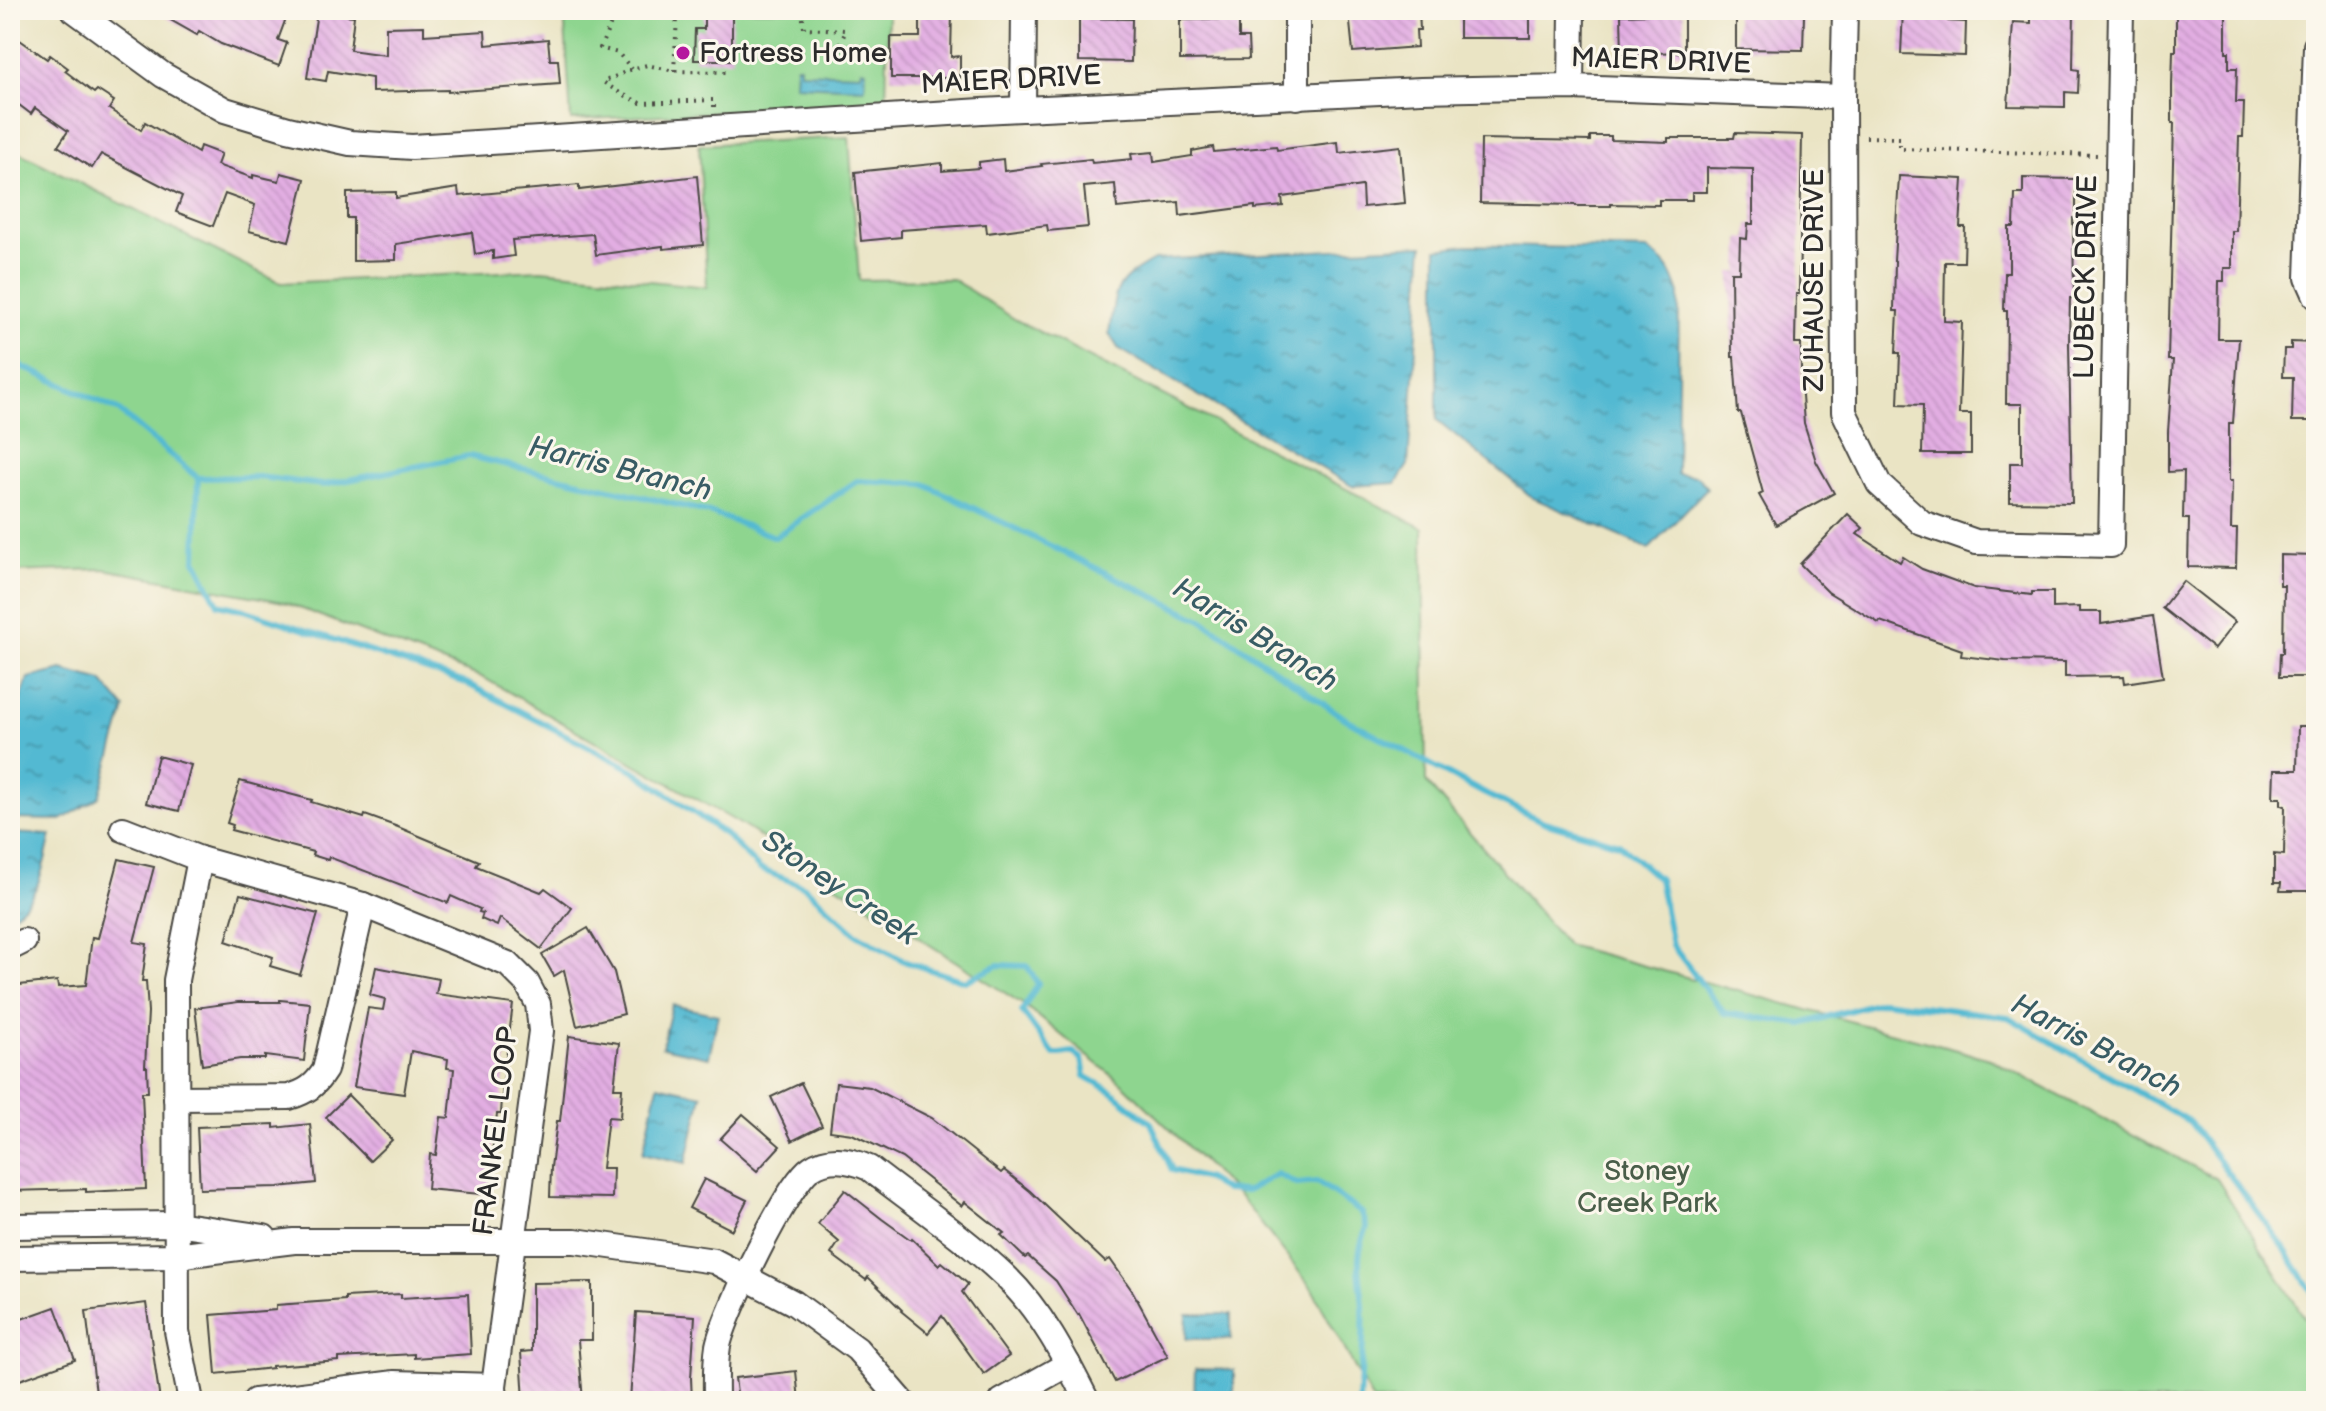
<svg xmlns="http://www.w3.org/2000/svg" width="2326" height="1411" viewBox="0 0 2326 1411" font-family="'Balsamiq Sans',sans-serif">
<style>
.green{fill:#8ed58f;stroke:#5c805d;stroke-width:2}
.water{fill:url(#water-ripples);stroke:#3f727e;stroke-width:2}
.lines{fill:none;stroke-linecap:round;stroke-linejoin:round}
.stream{stroke:#53b9d2;stroke-width:6}
.building{fill:url(#building-back-hatch)}
.minor-casing{stroke:#484742;stroke-width:28}
.path{stroke:#484742;stroke-width:4;stroke-dasharray:2 6;stroke-linecap:butt}
.minor{stroke:#fff;stroke-width:24}
.poi-dot{fill:#b5179e;stroke:#fbf7ec;stroke-width:3}
.labels{text-anchor:middle;dominant-baseline:central;stroke-width:6;stroke-linejoin:round;paint-order:stroke}
.poi-label{font-size:28px;fill:#2b2b2b;stroke:#fbf7ec;text-anchor:start}
.street-label{font-size:28px;fill:#2b2b2b;stroke:#fbf7ec}
.park-label{font-size:28px;fill:#495e49;stroke:#fbf7ec}
.water-label{font-size:30px;font-style:italic;fill:#395d65;stroke:#fbf7ec}
</style>
<defs>
<pattern id="water-ripples" width="26" height="14" patternUnits="userSpaceOnUse" patternTransform="scale(2)"><rect width="26" height="14" fill="#53b9d2"/><path d="M2 4q2-2 4 0t4 0M15 11q2-2 4 0t4 0" fill="none" stroke="#4597ab"/></pattern>
<pattern id="building-back-hatch" width="6" height="6" patternUnits="userSpaceOnUse" patternTransform="scale(2)"><rect width="6" height="6" fill="#e2ade2"/><path d="M-1 5l2 2M0 0l6 6M5-1l2 2" fill="none" stroke="#c295c2"/></pattern>
</defs>
<rect width="100%" height="100%" fill="#fbf7ec"/>
<filter id="ink" filterUnits="userSpaceOnUse"><feTurbulence type="fractalNoise" baseFrequency=".0125" numOctaves="2"/><feDisplacementMap in="SourceGraphic" scale="16" xChannelSelector="R" yChannelSelector="G"/><feConvolveMatrix kernelMatrix="1 2 1 2 8 2 1 2 1" color-interpolation-filters="sRGB"/></filter>
<filter id="wash" filterUnits="userSpaceOnUse"><feTurbulence type="fractalNoise" baseFrequency=".006" numOctaves="4" result="noise"/><feDisplacementMap in="SourceGraphic" scale="32" xChannelSelector="R" yChannelSelector="G"/><feGaussianBlur stdDeviation="1.8" result="paint"/><feColorMatrix in="noise" values="0 0 0 0 0 0 0 0 0 0 0 0 0 0 0 0 0 1.4 0 .05"/><feComposite in="paint" operator="in"/></filter>
<g filter="url(#wash)">
<rect width="100%" height="100%" fill="#eae4c4"/>
<g class="green">
<path d="M 564,10 L 888,10 L 886,103 L 571,120 Z"/>
<path d="M 849,137 L 859,280 L 952,279 L 1016,320 L 1423,528 L 1426,782 L 1567,945 L 1990,1059 L 2217,1179 L 2316,1336 L 2316,1401 L 1373,1401 L 1311,1287 L 1241,1198 L 1124,1085 L 1024,1005 L 737,822 L 484,678 L 284,602 L 104,569 L 10,572 L 10,148 L 281,283 L 541,270 L 707,287 L 699,145 Z"/>
</g>
<g class="water">
<path d="M 796,66 L 800,66 L 800,72 L 861,74 L 862,69 L 866,70 L 865,88 L 795,85 Z"/>
<path d="M 1423,245 L 1408,465 L 1396,483 L 1352,486 L 1118,348 L 1109,333 C 1116,288 1113,283 1154,260 Z"/>
<path d="M 1466,245 L 1647,250 C 1668,263 1671,271 1679,293 L 1677,474 L 1697,476 L 1707,488 L 1649,549 L 1533,498 L 1437,420 L 1437,249 Z"/>
<path d="M 62,670 L 102,681 L 125,708 L 99,797 L 61,820 L 10,819 L 10,728 L 28,678 Z"/>
<path d="M 10,833 L 51,835 C 43,866 40,900 10,917 Z"/>
<path d="M 672,1005 L 718,1015 L 709,1057 L 662,1047 Z"/>
<path d="M 658,1085 L 702,1095 L 686,1163 L 643,1153 Z"/>
<path d="M 1187,1314 L 1231,1314 L 1231,1339 L 1186,1339 Z"/>
<path d="M 1195,1369 L 1234,1370 L 1234,1401 L 1194,1401 Z"/>
</g>
<g class="lines">
<g class="stream">
<path d="M 10,361 L 118,410 L 198,478 L 259,477 L 323,485 L 469,456 L 712,513 L 775,537 L 857,481 L 924,484 L 1202,620 L 1346,719 L 1485,794 L 1544,822 L 1619,844 L 1659,879 L 1672,945 L 1724,1013 L 1802,1024 L 1883,1001 L 2008,1017 L 2190,1122 L 2282,1245 L 2316,1298"/>
<path d="M 198,478 L 196,561 L 218,604 L 244,610 L 466,683 L 633,770 L 725,834 L 760,869 L 805,887 L 855,933 L 906,962 L 965,981 L 998,965 L 1027,966 L 1038,984 L 1022,1011 L 1054,1055 L 1073,1052 L 1082,1059 L 1085,1076 L 1111,1091 L 1151,1123 L 1172,1170 L 1207,1179 L 1225,1190 L 1247,1191 L 1277,1174 L 1297,1184 L 1317,1182 L 1362,1213 L 1367,1228 C 1353,1258 1361,1276 1363,1307 C 1365,1338 1361,1370 1359,1401"/>
</g>
</g>
<g id="blocks">
<g class="building">
<path d="M 153,10 L 289,10 L 278,40 L 287,43 L 279,66 L 221,44 L 199,31 L 197,35 Z"/>
<path d="M 704,10 L 732,10 L 732,60 L 694,60 L 695,29 L 704,29 Z"/>
<path d="M 920,10 L 952,10 L 951,57 L 960,56 L 960,78 L 891,78 L 891,37 L 920,37 Z"/>
<path d="M 1385,10 L 1419,10 L 1420,30 L 1416,30 L 1417,47 L 1353,52 L 1349,13 Z"/>
<rect x="1459" y="10" width="71" height="28"/>
<path d="M 1903,10 L 1948,10 L 1948,21 L 1966,22 L 1965,56 L 1901,54 Z"/>
<path d="M 2031,10 L 2074,10 L 2073,69 L 2079,70 L 2078,93 L 2065,92 L 2065,107 L 2008,106 L 2013,22 L 2031,23 Z"/>
<path d="M 2176,10 L 2226,10 L 2226,52 L 2229,52 L 2229,68 L 2237,68 L 2236,102 L 2244,102 L 2243,137 L 2239,137 L 2236,231 L 2232,231 L 2232,268 L 2224,268 L 2224,281 L 2219,281 L 2218,339 L 2239,339 L 2233,423 L 2229,423 L 2229,481 L 2232,481 L 2231,529 L 2237,529 L 2236,568 L 2188,567 L 2189,519 L 2183,519 L 2184,471 L 2168,472 L 2168,432 L 2173,360 L 2168,360 L 2174,123 L 2172,123 L 2172,86 L 2173,51 L 2176,51 Z"/>
<path d="M 317,12 L 354,16 L 350,50 L 386,55 L 386,27 L 424,26 L 424,35 L 485,31 L 486,45 L 548,39 L 550,60 L 558,60 L 560,84 L 448,92 L 448,90 L 372,92 L 372,78 L 328,71 L 326,81 L 307,78 Z"/>
<path d="M 1684,13 L 1684,52 L 1622,54 L 1621,15 Z"/>
<path d="M 1736,14 L 1804,15 L 1803,50 L 1736,49 Z"/>
<path d="M 1079,18 L 1132,19 L 1131,62 L 1079,61 Z"/>
<path d="M 1239,19 L 1239,38 L 1248,38 L 1249,59 L 1180,60 L 1180,20 Z"/>
<path d="M 10,33 L 47,59 L 50,55 L 68,68 L 65,71 L 94,93 L 97,90 L 114,101 L 109,109 L 141,130 L 145,122 L 198,153 L 200,146 L 221,154 L 217,165 L 253,178 L 253,175 L 279,181 L 281,173 L 305,179 L 289,241 L 249,231 L 255,205 L 225,194 L 213,226 L 176,212 L 182,196 L 101,154 L 92,168 L 58,146 L 68,131 L 35,108 L 31,114 L 10,98 Z"/>
<path d="M 1735,133 L 1802,135 L 1799,294 L 1796,294 L 1795,343 L 1801,343 L 1801,383 L 1804,423 L 1816,461 L 1834,493 L 1776,525 L 1759,495 L 1763,493 L 1741,413 L 1738,413 L 1734,357 L 1732,357 L 1731,272 L 1739,272 L 1740,238 L 1747,239 L 1748,224 L 1753,224 L 1753,169 L 1707,168 L 1707,192 L 1692,192 L 1692,200 L 1659,200 L 1659,205 L 1611,204 L 1611,206 L 1576,206 L 1576,205 L 1480,203 L 1481,139 L 1590,141 L 1590,136 L 1611,136 L 1611,140 L 1668,142 L 1668,138 L 1734,138 Z"/>
<path d="M 1338,142 L 1339,153 L 1400,146 L 1405,203 L 1363,207 L 1362,186 L 1282,197 L 1283,206 L 1255,209 L 1255,206 L 1180,216 L 1179,202 L 1117,208 L 1115,184 L 1084,187 L 1088,227 L 1048,231 L 1047,225 L 987,233 L 986,224 L 901,230 L 901,237 L 861,241 L 855,172 L 942,163 L 942,171 L 979,168 L 979,162 L 1003,159 L 1004,171 L 1042,166 L 1041,164 L 1091,159 L 1092,163 L 1132,159 L 1131,154 L 1153,152 L 1154,162 L 1192,156 L 1192,151 L 1213,147 L 1214,152 L 1276,146 L 1277,150 Z"/>
<path d="M 697,176 L 703,245 L 663,249 L 663,246 L 596,255 L 593,234 L 512,240 L 514,256 L 493,259 L 493,251 L 475,254 L 472,232 L 396,244 L 396,260 L 353,261 L 353,218 L 347,218 L 347,193 L 396,192 L 396,198 L 458,188 L 459,196 L 579,185 L 579,190 Z"/>
<path d="M 1899,176 L 1963,179 L 1960,227 L 1965,227 L 1964,262 L 1945,262 L 1944,321 L 1962,322 L 1959,414 L 1971,414 L 1971,454 L 1922,454 L 1923,405 L 1898,404 L 1900,353 L 1896,353 L 1898,311 L 1894,311 L 1895,261 L 1894,261 Z"/>
<path d="M 2023,178 L 2076,179 L 2076,218 L 2073,218 L 2074,298 L 2070,298 L 2069,344 L 2072,503 L 2010,502 L 2010,463 L 2022,463 L 2022,404 L 2006,404 L 2007,311 L 2004,311 L 2005,273 L 2009,273 L 2009,227 L 2014,227 L 2015,194 L 2023,194 Z"/>
<path d="M 2291,342 L 2316,343 L 2316,421 L 2292,421 L 2293,377 L 2283,377 L 2284,349 L 2291,349 Z"/>
<path d="M 1848,514 L 1863,528 L 1857,534 L 1900,562 L 1903,557 L 1922,569 L 1974,588 L 2032,595 L 2032,592 L 2053,592 L 2053,608 L 2079,607 L 2079,612 L 2101,612 L 2101,624 L 2153,616 L 2163,677 L 2125,683 L 2124,676 L 2065,677 L 2065,662 L 2005,661 L 1961,656 L 1962,650 L 1880,621 L 1879,623 L 1828,592 L 1800,564 Z"/>
<path d="M 2280,555 L 2316,556 L 2316,677 L 2279,677 L 2280,653 L 2283,653 L 2284,585 L 2280,585 Z"/>
<path d="M 2183,581 L 2235,622 L 2214,649 L 2162,608 Z"/>
<path d="M 2298,726 L 2316,726 L 2316,891 L 2280,891 L 2281,883 L 2274,883 L 2274,854 L 2284,855 L 2285,806 L 2281,805 L 2281,798 L 2273,798 L 2274,770 L 2297,770 Z"/>
<path d="M 158,756 L 191,765 L 179,811 L 146,803 Z"/>
<path d="M 240,781 L 312,800 L 311,802 L 364,818 L 365,815 L 398,827 L 479,861 L 476,866 L 541,892 L 545,888 L 572,908 L 541,949 L 500,918 L 497,926 L 481,919 L 483,913 L 479,912 L 480,909 L 451,896 L 448,903 L 329,857 L 328,860 L 312,855 L 313,852 L 231,830 L 233,825 L 227,823 Z"/>
<path d="M 119,859 L 154,867 L 134,942 L 147,944 L 142,981 L 146,981 L 148,1012 L 145,1067 L 147,1067 L 148,1092 L 142,1092 L 146,1189 L 86,1192 L 86,1189 L 10,1191 L 10,986 L 57,981 L 58,987 L 86,985 L 92,937 L 98,938 Z"/>
<path d="M 240,894 L 318,914 L 300,975 L 270,966 L 273,957 L 226,941 Z"/>
<path d="M 588,928 L 614,972 L 624,1014 L 577,1026 L 564,970 L 554,976 L 542,955 Z"/>
<path d="M 376,967 L 439,979 L 436,994 L 513,1004 L 503,1083 L 501,1114 L 497,1114 L 491,1160 L 494,1160 L 491,1195 L 427,1189 L 430,1154 L 436,1155 L 441,1117 L 449,1118 L 454,1069 L 447,1068 L 448,1059 L 411,1051 L 404,1094 L 354,1087 L 368,1008 L 383,1010 L 385,999 L 370,995 Z"/>
<path d="M 280,1000 L 310,1003 L 304,1061 L 265,1056 L 265,1059 L 240,1059 L 202,1065 L 195,1008 L 238,1002 L 280,1002 Z"/>
<path d="M 569,1036 L 619,1043 L 614,1088 L 622,1088 L 620,1118 L 608,1117 L 602,1168 L 613,1168 L 612,1198 L 550,1197 L 551,1167 L 557,1121 L 560,1121 Z"/>
<path d="M 801,1083 L 822,1126 L 792,1141 L 771,1097 Z"/>
<path d="M 836,1083 L 870,1087 L 932,1118 L 1001,1173 L 1004,1170 L 1030,1191 L 1105,1262 L 1110,1259 L 1133,1292 L 1168,1356 L 1115,1382 L 1079,1314 L 1078,1315 L 1056,1281 L 1028,1256 L 1025,1258 L 1001,1235 L 1004,1233 L 965,1202 L 962,1206 L 902,1158 L 852,1134 L 830,1131 Z"/>
<path d="M 348,1095 L 392,1140 L 370,1161 L 326,1117 Z"/>
<path d="M 743,1114 L 780,1146 L 757,1171 L 720,1139 Z"/>
<path d="M 274,1124 L 274,1128 L 310,1124 L 316,1183 L 278,1187 L 200,1189 L 197,1127 Z"/>
<path d="M 704,1179 L 747,1200 L 732,1230 L 689,1208 Z"/>
<path d="M 845,1190 L 882,1219 L 911,1240 L 912,1239 L 939,1265 L 942,1262 L 968,1284 L 962,1292 L 1009,1356 L 984,1374 L 942,1316 L 928,1333 L 901,1311 L 902,1310 L 868,1277 L 866,1280 L 831,1254 L 839,1242 L 818,1224 Z"/>
<path d="M 592,1282 L 592,1340 L 578,1340 L 583,1401 L 524,1401 L 521,1352 L 532,1351 L 532,1283 Z"/>
<path d="M 401,1294 L 401,1298 L 468,1294 L 471,1354 L 414,1358 L 414,1354 L 339,1358 L 339,1361 L 272,1366 L 272,1368 L 216,1374 L 211,1315 L 276,1310 L 276,1305 L 345,1300 L 345,1297 Z"/>
<path d="M 146,1303 L 160,1401 L 97,1401 L 86,1311 Z"/>
<path d="M 55,1307 L 75,1360 L 20,1380 L 10,1354 L 10,1323 Z"/>
<path d="M 636,1312 L 695,1316 L 691,1378 L 692,1401 L 630,1401 Z"/>
<path d="M 796,1371 L 799,1401 L 738,1401 L 735,1378 Z"/>
</g>
</g>
</g>
<g filter="url(#ink)">
<use href="#blocks" fill-opacity="0" stroke="#484742" stroke-width="2"/>
<g class="lines">
<defs>
<g id="minor">
<path d="M 74,10 L 163,75 L 225,110 L 288,129 L 350,143 L 412,147 L 982,111 L 1421,90 L 1571,87 L 1843,97"/>
<path d="M 1845,10 L 1843,97 L 1844,412 L 1879,484 L 1922,523 L 1976,542 L 2111,545 L 2121,10"/>
<path d="M 2316,46 L 2308,278 L 2316,296"/>
<path d="M 1571,87 L 1572,10"/>
<path d="M 1297,97 L 1297,10"/>
<path d="M 1023,109 L 1024,10"/>
<path d="M 123,829 L 200,859 L 363,905 L 508,964 L 527,983 L 538,1004 L 541,1031 L 494,1386 L 495,1401"/>
<path d="M 10,948 L 24,941"/>
<path d="M 176,1098 L 289,1097 C 306,1092 315,1086 325,1070 L 363,905"/>
<path d="M 10,1226 L 176,1224 L 264,1237"/>
<path d="M 10,1258 L 176,1256 L 294,1241 L 575,1241 L 714,1261 L 794,1303 L 857,1349 L 902,1401"/>
<path d="M 191,1401 L 177,1331 L 176,980 L 200,859"/>
<path d="M 255,1401 L 395,1383 L 494,1386"/>
<path d="M 716,1401 C 716,1382 715,1364 718,1346 C 724,1315 787,1184 811,1168 C 830,1155 851,1160 869,1168 C 915,1204 964,1237 1006,1277 C 1041,1311 1065,1357 1087,1401"/>
<path d="M 1002,1401 L 1068,1364"/>
</g>
</defs>
<use href="#minor" class="minor-casing"/>
<g class="path">
<path d="M 617,10 L 600,48 L 618,53 L 632,69"/>
<path d="M 802,10 L 804,28 L 845,30 L 845,33 L 841,41 L 840,52"/>
<path d="M 674,71 L 677,18 L 675,10"/>
<path d="M 714,107 L 714,100 L 641,103 L 620,93 L 603,82 L 632,69 L 647,65 L 674,71 L 726,72"/>
<path d="M 1866,137 L 1900,138 L 1900,149 L 2097,155"/>
</g>
<use href="#minor" class="minor"/>
</g>
</g>
<circle class="poi-dot" cx="683" cy="53" r="8"/>
<g class="labels">
<g class="poi-label">
<text x="699" y="53">Fortress Home</text>
</g>
<g class="street-label">
<text transform="translate(1661 61) rotate(2)">MAIER DRIVE</text>
<text transform="translate(1011 80) rotate(-3)">MAIER DRIVE</text>
<text transform="translate(2086 277) rotate(-89)">LUBECK DRIVE</text>
<text transform="translate(1814 280) rotate(-90)">ZUHAUSE DRIVE</text>
<text transform="translate(496 1131) rotate(-83)">FRANKEL LOOP</text>
</g>
<g class="park-label">
<text x="1647" y="1171">Stoney<tspan x="1647" dy="32">Creek Park</tspan></text>
</g>
<g class="water-label">
<text transform="translate(620 469) rotate(14)">Harris Branch</text>
<text transform="translate(1255 635) rotate(32)">Harris Branch</text>
<text transform="translate(839 888) rotate(34)">Stoney Creek</text>
<text transform="translate(2096 1046) rotate(28)">Harris Branch</text>
</g>
</g>
<rect width="2326" height="1411" fill="none" stroke="#fbf7ec" stroke-width="40"/>
</svg>
